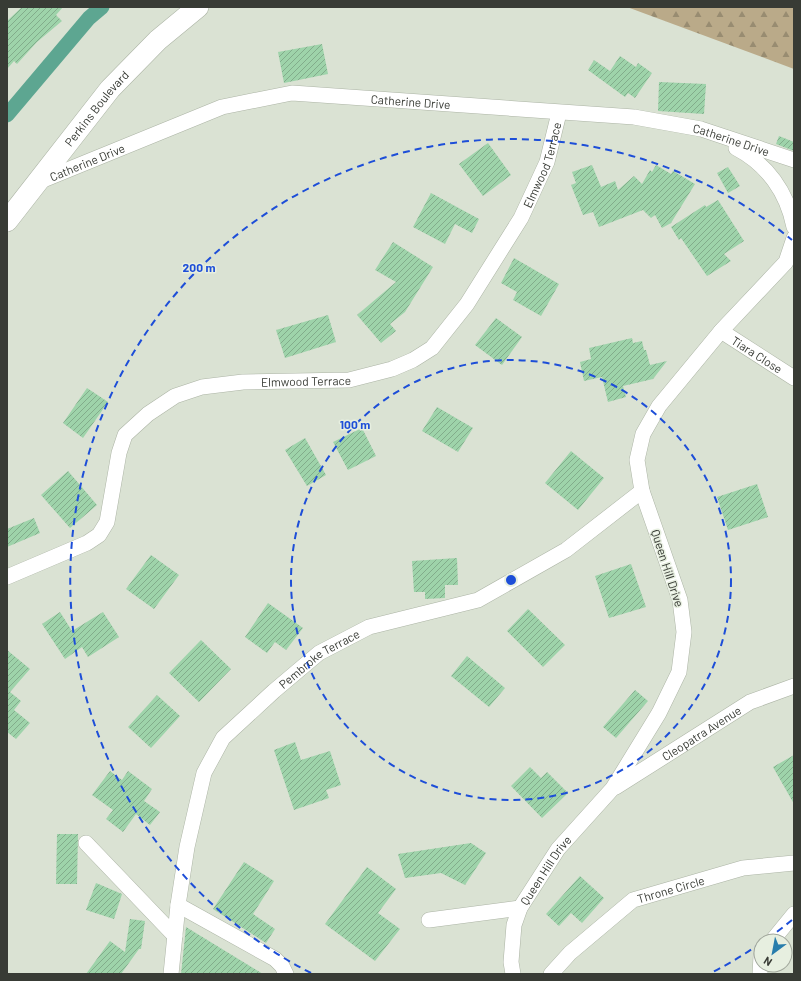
<svg xmlns="http://www.w3.org/2000/svg" width="801" height="981" viewBox="0 0 801 981" font-family="Barlow,sans-serif">
<style>
.forest{fill:url(#forest-firs)}
.lines{fill:none;stroke-linecap:round;stroke-linejoin:round}
.canal{stroke:#5da691;stroke-width:15}
.building{fill:url(#building-hatch)}
.street-casing{stroke:#acb4a5;stroke-width:16}
.secondary-casing{stroke:#acb4a5;stroke-width:22}
.street{stroke:#fff;stroke-width:15}
.secondary{stroke:#fff;stroke-width:21}
.ring{fill:none;stroke:#1d4ed8;stroke-width:2;stroke-dasharray:7 5}
.labels{text-anchor:middle;dominant-baseline:central;stroke-width:3;stroke-linejoin:round;paint-order:stroke}
.street-label{font-size:12px;fill:#383b35;stroke:#e7efe0}
.centre{fill:#1d4ed8;stroke:#e7efe0;stroke-width:2}
.ring-label{font-size:12px;text-anchor:middle;font-weight:bold;fill:#1d4ed8;stroke:#e7efe0;stroke-width:3;stroke-linejoin:round;paint-order:stroke}
</style>
<defs>
<pattern id="forest-firs" width="22" height="20" patternUnits="userSpaceOnUse"><rect width="22" height="20" fill="#baaa89"/><path d="M5 1l3.5 6h-7zM16 11l3.5 6h-7z" fill="#988c71"/></pattern>
<pattern id="building-hatch" width="6" height="6" patternUnits="userSpaceOnUse"><rect width="6" height="6" fill="#9ed3aa"/><path d="M-1 1l2-2M0 6l6-6M5 7l2-2" fill="none" stroke="#82ac8b"/></pattern>
</defs>
<rect width="100%" height="100%" fill="#dae2d3"/>
<path class="forest" d="M 627,7 L 794,7 L 794,69 Z"/>
<g class="lines">
<path class="canal" d="M 7,115 L 89,18 L 102,7"/>
</g>
<g class="building">
<path d="M 22,7 L 63,7 L 56,15 L 62,21 L 37,42 L 17,64 L 14,61 L 7,69 L 7,21 Z"/>
<path d="M 322,44 L 328,74 L 284,83 L 278,52 Z"/>
<path d="M 620,56 L 636,67 L 638,63 L 652,73 L 635,98 L 628,93 L 625,97 L 588,70 L 594,60 L 610,71 Z"/>
<path d="M 659,82 L 706,84 L 704,114 L 658,111 Z"/>
<path d="M 779,136 L 794,142 L 794,151 L 776,144 Z"/>
<path d="M 488,143 L 511,175 L 483,196 L 459,164 Z"/>
<path d="M 592,165 L 601,187 L 615,181 L 618,190 L 634,176 L 642,184 L 650,170 L 652,172 L 656,165 L 671,174 L 673,171 L 695,184 L 671,223 L 662,228 L 655,215 L 651,218 L 643,210 L 599,227 L 593,212 L 583,215 L 571,185 L 576,183 L 572,172 Z"/>
<path d="M 728,167 L 740,186 L 728,193 L 717,173 Z"/>
<path d="M 431,193 L 479,219 L 472,233 L 455,224 L 445,244 L 413,227 Z"/>
<path d="M 718,200 L 744,241 L 724,254 L 731,261 L 707,276 L 681,238 L 679,240 L 671,227 L 705,205 L 706,207 Z"/>
<path d="M 393,242 L 433,267 L 405,312 L 390,324 L 396,331 L 381,343 L 357,315 L 396,282 L 375,270 Z"/>
<path d="M 514,258 L 559,284 L 541,316 L 513,300 L 517,292 L 501,283 Z"/>
<path d="M 328,315 L 336,342 L 285,358 L 276,330 Z"/>
<path d="M 496,318 L 522,337 L 502,365 L 475,345 Z"/>
<path d="M 632,338 L 633,343 L 642,341 L 644,350 L 646,350 L 650,365 L 667,361 L 653,379 L 623,386 L 626,397 L 608,402 L 602,377 L 584,381 L 580,362 L 591,359 L 589,348 Z"/>
<path d="M 87,388 L 108,402 L 83,438 L 63,423 Z"/>
<path d="M 437,407 L 473,428 L 458,452 L 422,431 Z"/>
<path d="M 362,428 L 376,456 L 348,470 L 333,442 Z"/>
<path d="M 305,438 L 326,475 L 307,486 L 285,450 Z"/>
<path d="M 571,451 L 604,478 L 578,510 L 545,483 Z"/>
<path d="M 68,471 L 97,505 L 70,528 L 41,495 Z"/>
<path d="M 757,484 L 768,517 L 728,530 L 717,497 Z"/>
<path d="M 34,518 L 40,533 L 7,547 L 7,529 Z"/>
<path d="M 151,555 L 179,575 L 154,609 L 126,589 Z"/>
<path d="M 457,558 L 458,585 L 445,585 L 445,598 L 425,599 L 425,592 L 414,592 L 412,561 Z"/>
<path d="M 631,564 L 646,607 L 609,618 L 595,576 Z"/>
<path d="M 268,603 L 303,628 L 286,650 L 275,642 L 267,653 L 245,637 Z"/>
<path d="M 528,609 L 565,645 L 543,667 L 507,631 Z"/>
<path d="M 60,612 L 72,631 L 103,612 L 119,637 L 88,657 L 82,647 L 65,659 L 42,624 Z"/>
<path d="M 201,640 L 231,669 L 199,702 L 169,673 Z"/>
<path d="M 7,650 L 30,669 L 10,692 L 21,701 L 14,710 L 30,723 L 16,739 L 7,732 Z"/>
<path d="M 467,656 L 505,688 L 489,707 L 451,676 Z"/>
<path d="M 635,690 L 648,701 L 616,738 L 603,727 Z"/>
<path d="M 157,695 L 180,716 L 151,748 L 128,727 Z"/>
<path d="M 295,742 L 301,760 L 330,751 L 341,785 L 326,790 L 329,798 L 294,810 L 274,750 Z"/>
<path d="M 794,755 L 794,804 L 773,767 Z"/>
<path d="M 530,767 L 541,778 L 547,772 L 568,793 L 542,818 L 511,786 Z"/>
<path d="M 110,771 L 122,780 L 128,771 L 152,789 L 144,801 L 160,812 L 150,825 L 136,814 L 123,832 L 106,819 L 113,810 L 92,795 Z"/>
<path d="M 57,834 L 78,834 L 77,884 L 56,884 Z"/>
<path d="M 471,843 L 486,853 L 465,885 L 441,873 L 405,878 L 398,854 Z"/>
<path d="M 244,862 L 274,881 L 253,914 L 275,929 L 266,943 L 213,909 Z"/>
<path d="M 367,867 L 396,889 L 378,913 L 400,929 L 375,961 L 325,924 Z"/>
<path d="M 580,876 L 604,898 L 582,923 L 571,913 L 559,926 L 546,914 Z"/>
<path d="M 96,883 L 122,894 L 114,919 L 86,910 Z"/>
<path d="M 130,919 L 145,921 L 141,949 L 139,949 L 121,974 L 86,974 L 110,941 L 125,952 Z"/>
<path d="M 186,927 L 263,974 L 181,974 Z"/>
</g>
<g class="lines">
<defs>
<g id="street">
<path d="M 736,148 C 767,164 787,192 794,227"/>
<path id="s1" d="M 38,182 L 222,107 L 292,93 L 634,117 L 701,129 L 794,160"/>
<path id="s2" d="M 721,331 L 794,378"/>
<path id="s3" d="M 7,577 L 87,543 L 99,535 L 107,522 L 119,453 L 125,435 L 148,414 L 175,396 L 202,387 L 243,382 L 349,380 L 392,369 L 413,360 L 432,348 L 467,304 L 521,218 L 547,162 L 559,113"/>
<path id="s4" d="M 616,787 L 750,702 L 794,686"/>
<path d="M 86,843 L 175,936"/>
<path d="M 178,905 L 275,959 L 282,966 L 286,974"/>
<path d="M 429,920 L 520,908"/>
<path d="M 772,941 L 794,914"/>
<path id="s5" d="M 171,974 L 178,905 L 187,847 L 204,773 L 223,738 L 274,691 L 319,653 L 369,627 L 478,600 L 566,550 L 642,491"/>
<path id="s6" d="M 513,974 L 511,962 L 514,925 L 520,908 L 558,849 L 613,788 L 659,713 L 679,672 L 684,632 L 680,600 L 642,491 L 637,460 L 643,434 L 659,406 L 721,331 L 786,262 L 794,238"/>
<path id="s7" d="M 551,974 L 570,953 L 633,900 L 743,868 L 794,863"/>
<path d="M 760,974 L 761,956"/>
</g>
<g id="secondary">
<path id="s8" d="M 7,221 L 110,89 L 158,40 L 198,7"/>
</g>
</defs>
<use href="#street" class="street-casing"/>
<use href="#secondary" class="secondary-casing"/>
<use href="#street" class="street"/>
<use href="#secondary" class="secondary"/>
</g>
<g class="ring">
<circle cx="511" cy="580" r="220"/>
<path d="M792 920A441 441 0 0 1 767 939M761 943A441 441 0 0 1 711 973M311 973A441 441 0 1 1 792 240"/>
</g>
<g class="labels">
<g class="street-label">
<text stroke="none"><textPath href="#s1" startOffset="389">Catherine Drive</textPath></text>
<text stroke="none"><textPath href="#s8" startOffset="144">Perkins Boulevard</textPath></text>
<text stroke="none"><textPath href="#s1" startOffset="713">Catherine Drive</textPath></text>
<text stroke="none"><textPath href="#s1" startOffset="53">Catherine Drive</textPath></text>
<text stroke="none"><textPath href="#s3" startOffset="750">Elmwood Terrace</textPath></text>
<text stroke="none"><textPath href="#s2" startOffset="43">Tiara Close</textPath></text>
<text stroke="none"><textPath href="#s3" startOffset="402">Elmwood Terrace</textPath></text>
<text transform="translate(668 568) rotate(72)">Queen Hill Drive</text>
<text stroke="none"><textPath href="#s5" startOffset="369">Pembroke Terrace</textPath></text>
<text stroke="none"><textPath href="#s4" startOffset="101">Cleopatra Avenue</textPath></text>
<text stroke="none"><textPath href="#s6" startOffset="113">Queen Hill Drive</textPath></text>
<text stroke="none"><textPath href="#s7" startOffset="150">Throne Circle</textPath></text>
</g>
</g>
<circle cx="511" cy="580" r="6" class="centre"/>
<g class="ring-label">
<text x="199" y="272">200 m</text>
<text x="355" y="429">100 m</text>
</g>
<rect width="801" height="981" fill="none" stroke="#383b35" stroke-width="16"/>
<g transform="translate(773 953) rotate(212)"><circle r="19" fill="#e7efe0" stroke="#a1a79c"/>
<path d="M0-3L7 15L0 10L-7 15Z" fill="#287dac"/>
<text y="-6" font-size="11" font-weight="bold" text-anchor="middle" fill="#383b35">N</text>
</g>
</svg>
